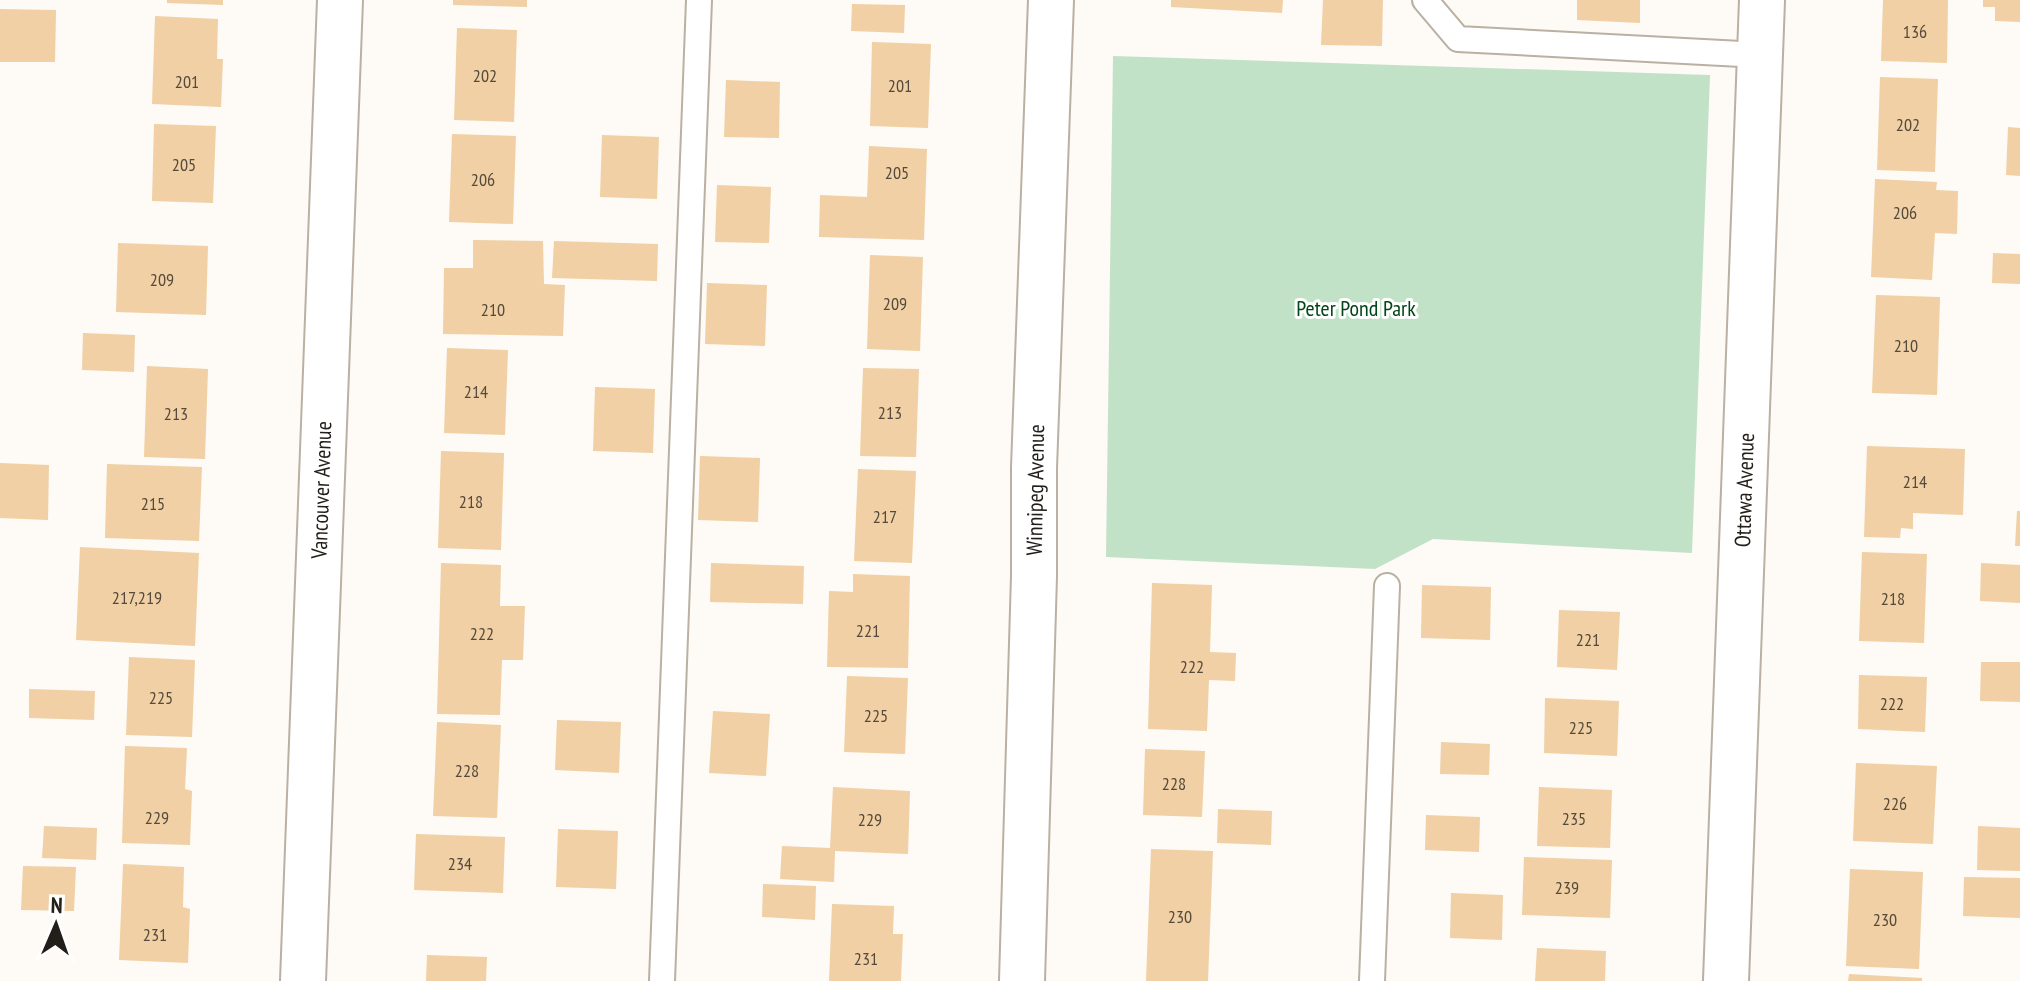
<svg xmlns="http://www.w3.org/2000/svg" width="2020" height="981" viewBox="0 0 2020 981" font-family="'PT Sans Narrow',sans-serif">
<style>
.green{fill:#c2e2c7}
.building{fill:#f0d0a4}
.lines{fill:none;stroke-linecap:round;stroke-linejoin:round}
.service-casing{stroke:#bab0a3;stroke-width:28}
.minor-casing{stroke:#bab0a3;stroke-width:48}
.service{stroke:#fff;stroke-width:24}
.minor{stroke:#fff;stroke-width:44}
.labels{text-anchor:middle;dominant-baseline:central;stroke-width:6;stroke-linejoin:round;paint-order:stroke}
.number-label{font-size:18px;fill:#564a3c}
.park-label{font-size:22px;fill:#004619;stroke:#fff}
.street-label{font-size:22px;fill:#221e19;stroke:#fff}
</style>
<rect width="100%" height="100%" fill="#fefaf5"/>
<path class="green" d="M 1113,56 L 1710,75 L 1692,553 L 1433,539 L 1375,569 L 1106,557 Z"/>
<g class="building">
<path d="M 167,0 L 223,0 L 223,5 L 167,3 Z"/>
<path d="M 453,0 L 527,0 L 527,7 L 453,5 Z"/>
<path d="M 1171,0 L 1283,0 L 1282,13 L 1171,7 Z"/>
<path d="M 1323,0 L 1383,0 L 1382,46 L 1321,45 Z"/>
<path d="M 1577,0 L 1640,0 L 1640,23 L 1577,20 Z"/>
<path d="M 1883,0 L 1948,0 L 1947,63 L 1881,61 Z"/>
<path d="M 1983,0 L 2020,0 L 2020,22 L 1995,21 L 1995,7 L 1983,7 Z"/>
<path d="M 852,4 L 905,5 L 904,33 L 851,31 Z"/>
<path d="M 0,9 L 56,10 L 55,62 L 0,62 Z"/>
<path d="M 155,16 L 218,19 L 217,59 L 223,59 L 221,107 L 152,104 Z"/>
<path d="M 457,28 L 517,30 L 514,122 L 454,120 Z"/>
<path d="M 872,42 L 931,44 L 928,128 L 870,126 Z"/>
<path d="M 1880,77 L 1938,79 L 1935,172 L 1877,170 Z"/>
<path d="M 726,80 L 780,82 L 779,138 L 724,137 Z"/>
<path d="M 154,124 L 216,126 L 213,203 L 152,201 Z"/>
<path d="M 2008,127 L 2020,128 L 2020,176 L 2006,175 Z"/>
<path d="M 452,134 L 516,136 L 513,224 L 449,222 Z"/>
<path d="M 602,135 L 659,137 L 657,199 L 600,197 Z"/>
<path d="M 869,146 L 927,149 L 924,240 L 819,237 L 820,195 L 867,197 Z"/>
<path d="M 1875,179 L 1937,182 L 1936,190 L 1958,191 L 1957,234 L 1935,233 L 1932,280 L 1871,277 Z"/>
<path d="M 717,185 L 771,187 L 769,243 L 715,242 Z"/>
<path d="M 473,240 L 543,241 L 544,284 L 565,285 L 563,336 L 443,334 L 444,268 L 473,268 Z"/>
<path d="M 554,241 L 658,244 L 657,281 L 552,278 Z"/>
<path d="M 118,243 L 208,246 L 206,315 L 116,312 Z"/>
<path d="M 1993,253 L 2020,254 L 2020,284 L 1992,283 Z"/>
<path d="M 870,255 L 923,257 L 920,351 L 867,349 Z"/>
<path d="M 707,283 L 767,285 L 765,346 L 705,344 Z"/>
<path d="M 1876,295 L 1940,297 L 1937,395 L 1872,393 Z"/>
<path d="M 83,333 L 135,335 L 134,372 L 82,370 Z"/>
<path d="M 447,348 L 508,350 L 505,435 L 444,433 Z"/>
<path d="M 147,366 L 208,369 L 205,459 L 144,457 Z"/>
<path d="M 863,368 L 919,369 L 916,457 L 860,456 Z"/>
<path d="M 595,387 L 655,389 L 653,453 L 593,451 Z"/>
<path d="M 1867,446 L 1965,449 L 1963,515 L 1913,513 L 1913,529 L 1901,528 L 1900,538 L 1864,537 Z"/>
<path d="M 441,451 L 504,453 L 501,550 L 438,548 Z"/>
<path d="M 700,456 L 760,458 L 758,522 L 698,520 Z"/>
<path d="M 0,463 L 49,465 L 48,520 L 0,518 Z"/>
<path d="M 107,464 L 202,467 L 199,541 L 105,538 Z"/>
<path d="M 858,469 L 916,471 L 912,563 L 854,561 Z"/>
<path d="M 2017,511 L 2020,511 L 2020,546 L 2015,546 Z"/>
<path d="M 80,547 L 199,553 L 195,646 L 76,640 Z"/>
<path d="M 1862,552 L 1927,554 L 1924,643 L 1859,641 Z"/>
<path d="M 441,563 L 501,565 L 500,606 L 525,606 L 523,660 L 502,660 L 500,715 L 437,714 Z"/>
<path d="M 711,563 L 804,566 L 803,604 L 710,602 Z"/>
<path d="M 1981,563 L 2020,565 L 2020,603 L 1980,601 Z"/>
<path d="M 853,574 L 910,576 L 908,668 L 827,667 L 829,591 L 853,592 Z"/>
<path d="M 1152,583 L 1212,585 L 1210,652 L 1236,653 L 1235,681 L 1209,680 L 1207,731 L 1148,729 Z"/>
<path d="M 1422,585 L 1491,587 L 1490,640 L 1421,638 Z"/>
<path d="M 1559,610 L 1620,612 L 1617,670 L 1557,667 Z"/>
<path d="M 129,657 L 195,660 L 192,737 L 126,735 Z"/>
<path d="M 1981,662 L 2020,662 L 2020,702 L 1980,701 Z"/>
<path d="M 1859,675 L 1927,677 L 1925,732 L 1858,729 Z"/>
<path d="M 847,676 L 908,678 L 905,754 L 844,752 Z"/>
<path d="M 29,689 L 95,691 L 94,720 L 29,718 Z"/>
<path d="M 1545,698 L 1619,701 L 1617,756 L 1544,753 Z"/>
<path d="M 713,711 L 770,714 L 766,776 L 709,773 Z"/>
<path d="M 557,720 L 621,722 L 619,773 L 555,770 Z"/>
<path d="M 437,722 L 501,725 L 497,818 L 433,816 Z"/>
<path d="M 1441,742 L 1490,744 L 1489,775 L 1440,774 Z"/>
<path d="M 125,746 L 187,748 L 185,789 L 192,791 L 190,845 L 122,843 Z"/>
<path d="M 1145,749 L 1205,751 L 1202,817 L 1143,815 Z"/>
<path d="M 1856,763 L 1937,766 L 1933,844 L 1853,841 Z"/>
<path d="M 833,787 L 910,791 L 908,854 L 835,851 L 834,882 L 780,879 L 782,846 L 830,848 Z"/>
<path d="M 1539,787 L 1612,790 L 1610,848 L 1537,846 Z"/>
<path d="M 1218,809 L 1272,811 L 1271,845 L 1217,843 Z"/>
<path d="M 1426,815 L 1480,817 L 1479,852 L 1425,850 Z"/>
<path d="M 44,826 L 97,828 L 96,860 L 42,858 Z"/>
<path d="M 1978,826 L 2020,828 L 2020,871 L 1977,870 Z"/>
<path d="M 558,829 L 618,831 L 616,889 L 556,887 Z"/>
<path d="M 416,834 L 505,837 L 503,893 L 414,890 Z"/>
<path d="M 1151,849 L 1213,851 L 1208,981 L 1146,981 Z"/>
<path d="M 1524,857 L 1612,860 L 1610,918 L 1522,915 Z"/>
<path d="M 123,864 L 184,867 L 183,907 L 190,909 L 188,963 L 119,960 Z"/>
<path d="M 23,866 L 76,867 L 74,911 L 21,910 Z"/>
<path d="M 1850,869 L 1923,872 L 1919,969 L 1846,966 Z"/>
<path d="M 1964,877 L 2020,878 L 2020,918 L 1963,916 Z"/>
<path d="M 763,884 L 816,886 L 815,920 L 762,917 Z"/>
<path d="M 1451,893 L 1503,895 L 1502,940 L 1450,938 Z"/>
<path d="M 832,904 L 894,906 L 893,934 L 903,934 L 901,981 L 829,981 Z"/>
<path d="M 1537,948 L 1606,951 L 1605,981 L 1535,981 Z"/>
<path d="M 427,955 L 487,957 L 486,981 L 426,981 Z"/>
<path d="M 1849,974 L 1922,978 L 1922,981 L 1848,981 Z"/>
</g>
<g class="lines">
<defs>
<g id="service">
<path d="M 1425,0 L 1458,39 L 1760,55"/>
<path d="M 662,981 L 699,0"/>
<path d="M 1372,981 L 1387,586"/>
</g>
<g id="minor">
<path d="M 303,981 L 340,0"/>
<path d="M 1022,981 L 1034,576 L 1034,468 L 1051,0"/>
<path d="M 1726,981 L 1762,0"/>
</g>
</defs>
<use href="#service" class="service-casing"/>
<use href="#minor" class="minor-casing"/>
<use href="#service" class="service"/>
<use href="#minor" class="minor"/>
</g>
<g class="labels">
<g class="number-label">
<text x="1915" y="31">136</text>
<text x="485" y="75">202</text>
<text x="187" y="81">201</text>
<text x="900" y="85">201</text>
<text x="1908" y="124">202</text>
<text x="184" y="164">205</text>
<text x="897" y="172">205</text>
<text x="483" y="179">206</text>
<text x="1905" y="212">206</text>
<text x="162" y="279">209</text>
<text x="895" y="303">209</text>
<text x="493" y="309">210</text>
<text x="1906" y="345">210</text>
<text x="476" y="391">214</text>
<text x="890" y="412">213</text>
<text x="176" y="413">213</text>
<text x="1915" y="481">214</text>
<text x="471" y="501">218</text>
<text x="153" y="503">215</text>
<text x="885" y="516">217</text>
<text x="137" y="597">217,219</text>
<text x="1893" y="598">218</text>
<text x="868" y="630">221</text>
<text x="482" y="633">222</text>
<text x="1588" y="639">221</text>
<text x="1192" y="666">222</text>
<text x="161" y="697">225</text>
<text x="1892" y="703">222</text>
<text x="876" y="715">225</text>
<text x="1581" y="727">225</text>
<text x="467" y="770">228</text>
<text x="1174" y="783">228</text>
<text x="1895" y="803">226</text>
<text x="157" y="817">229</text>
<text x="1574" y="818">235</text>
<text x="870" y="819">229</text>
<text x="460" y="863">234</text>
<text x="1567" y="887">239</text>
<text x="1180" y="916">230</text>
<text x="1885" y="919">230</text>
<text x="155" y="934">231</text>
<text x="866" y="958">231</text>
</g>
<g class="park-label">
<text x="1356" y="308">Peter Pond Park</text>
</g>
<g class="street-label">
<text transform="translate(321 490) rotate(-88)">Vancouver Avenue</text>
<text transform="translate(1035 490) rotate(-89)">Winnipeg Avenue</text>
<text transform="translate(1744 490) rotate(-88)">Ottawa Avenue</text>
</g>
</g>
<g transform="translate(56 925) rotate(2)" stroke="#ffffff" stroke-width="6" paint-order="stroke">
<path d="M0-6L14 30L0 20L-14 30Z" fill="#221e19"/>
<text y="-12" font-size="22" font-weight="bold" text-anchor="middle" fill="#221e19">N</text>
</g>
</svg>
